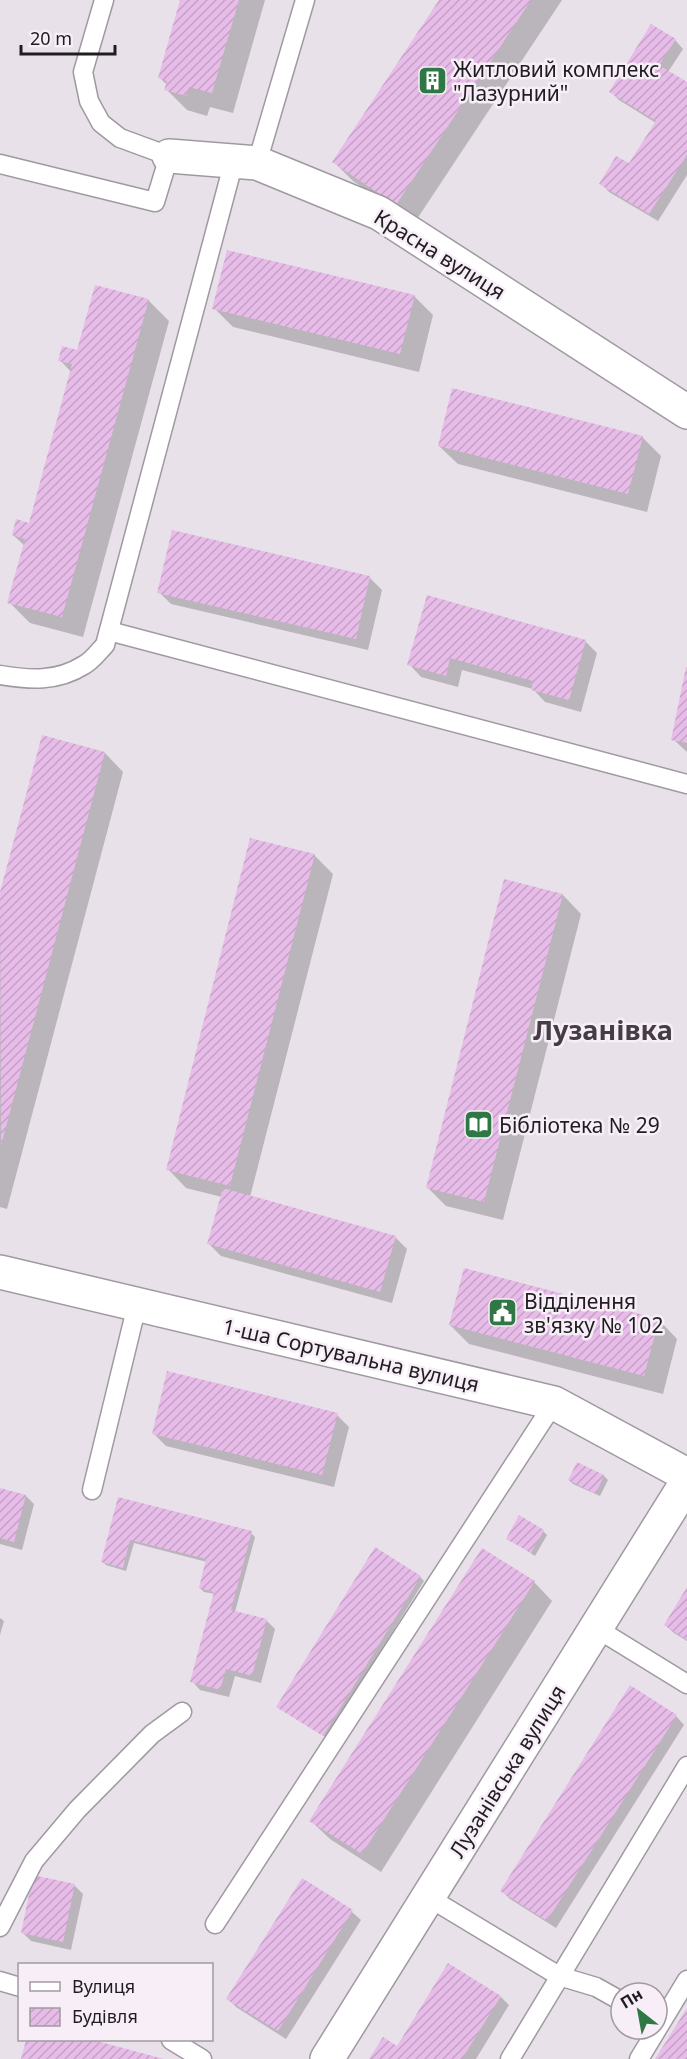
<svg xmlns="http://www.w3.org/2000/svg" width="687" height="2059" viewBox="0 0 687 2059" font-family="'Noto Sans',sans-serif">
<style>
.shadow{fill:#0003}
.building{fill:url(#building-hatch)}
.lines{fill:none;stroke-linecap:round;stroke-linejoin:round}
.lane-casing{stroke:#a099a1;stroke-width:21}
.street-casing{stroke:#a099a1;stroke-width:36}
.lane{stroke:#fff;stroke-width:18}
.street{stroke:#fff;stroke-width:33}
.labels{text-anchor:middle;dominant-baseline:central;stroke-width:5;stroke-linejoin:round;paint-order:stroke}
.poi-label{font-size:21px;fill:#201d20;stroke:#f7eef7;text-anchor:start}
.street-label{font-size:21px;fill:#201d20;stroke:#f7eef7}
.district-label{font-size:27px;font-weight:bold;fill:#443d44;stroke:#f7eef7}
</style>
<defs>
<pattern id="building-hatch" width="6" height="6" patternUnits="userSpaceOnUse" patternTransform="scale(1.5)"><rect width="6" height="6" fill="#e7bce8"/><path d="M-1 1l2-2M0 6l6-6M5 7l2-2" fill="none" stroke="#c6a1c7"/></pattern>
</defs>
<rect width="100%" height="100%" fill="#e9e1ea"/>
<g class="shadow">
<path d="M 182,0 L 265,0 L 233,113 L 210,107 L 207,116 L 187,110 L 166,89 L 167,85 L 159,77 Z"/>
<path d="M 441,0 L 562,0 L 415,222 L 353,181 L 334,162 Z"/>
<path d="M 675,40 L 683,49 L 668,72 L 687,84 L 687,175 L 658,221 L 609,192 L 601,183 L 630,166 L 656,123 L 619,100 L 611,92 Z"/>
<path d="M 414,296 L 433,315 L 419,372 L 233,327 L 214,308 Z"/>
<path d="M 148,300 L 169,321 L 83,637 L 30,623 L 9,602 L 25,546 L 13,535 L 30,525 L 71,372 L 60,360 L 78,352 Z"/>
<path d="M 642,437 L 661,456 L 647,512 L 458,464 L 439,446 Z"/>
<path d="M 370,578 L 382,590 L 368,650 L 171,604 L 159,592 Z"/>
<path d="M 428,597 L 585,641 L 597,653 L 581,712 L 545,702 L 533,689 L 462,670 L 458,687 L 421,677 L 409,664 Z"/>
<path d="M 687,669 L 687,752 L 673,739 Z"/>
<path d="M 43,737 L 105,753 L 123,772 L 7,1209 L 0,1207 L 0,898 Z"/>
<path d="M 314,855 L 333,874 L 250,1197 L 395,1237 L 407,1249 L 392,1303 L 221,1256 L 209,1244 L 222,1197 L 186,1188 L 168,1169 Z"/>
<path d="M 563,895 L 581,914 L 503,1220 L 446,1206 L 427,1187 Z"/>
<path d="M 659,1320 L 677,1339 L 663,1394 L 469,1344 L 450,1325 Z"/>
<path d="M 337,1415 L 349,1427 L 334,1487 L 166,1446 L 153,1433 Z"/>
<path d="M 577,1464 L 604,1476 L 608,1480 L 600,1496 L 573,1484 L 569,1480 Z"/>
<path d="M 0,1489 L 26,1496 L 34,1504 L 22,1550 L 0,1544 Z"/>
<path d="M 119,1499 L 251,1533 L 255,1537 L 235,1612 L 267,1621 L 275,1629 L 261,1683 L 235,1676 L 229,1697 L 200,1690 L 192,1681 L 215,1594 L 204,1592 L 200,1588 L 207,1562 L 134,1543 L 126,1571 L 106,1565 L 102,1561 Z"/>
<path d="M 543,1531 L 547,1535 L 535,1556 L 508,1538 Z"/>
<path d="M 420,1577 L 424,1581 L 327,1738 L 278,1707 Z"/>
<path d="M 534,1582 L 552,1601 L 381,1872 L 330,1839 L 311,1821 Z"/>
<path d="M 687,1590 L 687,1641 L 674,1633 L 665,1625 Z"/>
<path d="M 0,1618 L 4,1621 L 0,1635 Z"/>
<path d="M 676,1716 L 684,1725 L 556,1928 L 510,1899 L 502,1891 Z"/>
<path d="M 302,1880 L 352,1912 L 361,1920 L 286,2039 L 236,2007 L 228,1999 Z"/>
<path d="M 74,1885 L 83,1894 L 71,1950 L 31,1941 L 23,1933 Z"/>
<path d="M 501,1997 L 509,2005 L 476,2059 L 371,2059 L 398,2048 Z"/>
<path d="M 27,2040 L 87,2040 L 161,2059 L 22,2059 Z"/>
</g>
<g class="building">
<path d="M 180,0 L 239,0 L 212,93 L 189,87 L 186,96 L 164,90 L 167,81 L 158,78 Z"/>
<path d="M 439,0 L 531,0 L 396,205 L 332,162 Z"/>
<path d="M 651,24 L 676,39 L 659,65 L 687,82 L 687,155 L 649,214 L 599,184 L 616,156 L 629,163 L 656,121 L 609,92 Z"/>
<path d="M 227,250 L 415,295 L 400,354 L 212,309 Z"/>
<path d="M 95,285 L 149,299 L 62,617 L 7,603 L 25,539 L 12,535 L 16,519 L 29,523 L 72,364 L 58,361 L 62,346 L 77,350 Z"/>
<path d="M 452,388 L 643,436 L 628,494 L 438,446 Z"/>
<path d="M 172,530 L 370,576 L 356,639 L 157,593 Z"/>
<path d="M 427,595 L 586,640 L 569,700 L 531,690 L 533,681 L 450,658 L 446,676 L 407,665 Z"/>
<path d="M 686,667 L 687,667 L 687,743 L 671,740 Z"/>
<path d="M 42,735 L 105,752 L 1,1146 L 0,892 Z"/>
<path d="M 250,838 L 315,854 L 230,1186 L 166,1170 Z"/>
<path d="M 504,879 L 563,894 L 484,1202 L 426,1188 Z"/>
<path d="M 223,1188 L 396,1236 L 380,1292 L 207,1244 Z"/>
<path d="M 464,1268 L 659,1319 L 644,1376 L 449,1325 Z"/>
<path d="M 167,1371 L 338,1413 L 322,1475 L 152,1434 Z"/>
<path d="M 577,1462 L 604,1475 L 596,1494 L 568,1480 Z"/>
<path d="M 0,1488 L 26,1495 L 14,1542 L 0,1538 Z"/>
<path d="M 118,1497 L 252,1531 L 231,1610 L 267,1619 L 252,1676 L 226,1669 L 220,1690 L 190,1682 L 214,1592 L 199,1588 L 206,1559 L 130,1540 L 123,1568 L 101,1562 Z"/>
<path d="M 519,1515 L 544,1530 L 531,1553 L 506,1539 Z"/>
<path d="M 375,1547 L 421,1576 L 323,1736 L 276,1707 Z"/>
<path d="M 482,1548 L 535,1581 L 362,1854 L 309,1821 Z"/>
<path d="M 687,1587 L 687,1640 L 664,1625 Z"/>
<path d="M 630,1685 L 677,1715 L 547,1921 L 500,1891 Z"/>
<path d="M 33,1875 L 75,1884 L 63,1942 L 21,1933 Z"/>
<path d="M 302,1878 L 353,1910 L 278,2031 L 226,1999 Z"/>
<path d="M 448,1963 L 501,1996 L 462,2059 L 369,2059 L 383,2037 L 397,2046 Z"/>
<path d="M 687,2008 L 687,2059 L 655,2059 Z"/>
<path d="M 26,2040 L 93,2040 L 164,2059 L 21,2059 Z"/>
</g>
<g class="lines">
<defs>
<g id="lane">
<path d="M 257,163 L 305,0"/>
<path d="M 0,164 L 155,202 L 169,156 L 120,138 L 101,123 L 89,101 L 83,72 L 104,0"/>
<path d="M 109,631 L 687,784"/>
<path d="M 0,675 C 30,680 57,682 84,665 C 92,661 99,651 105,645 L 234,161"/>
<path d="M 92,1490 L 137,1305"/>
<path d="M 596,1628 L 687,1684"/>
<path d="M 428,1897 L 559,1976 L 596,1987 L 621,2001"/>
<path d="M 215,1924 L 554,1403"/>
<path d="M 0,1927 L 34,1861 L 77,1810 L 152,1734 L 182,1712"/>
<path d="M 0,1981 L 20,1987"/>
<path d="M 171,2040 L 202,2059"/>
<path d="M 510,2059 L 687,1766"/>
<path d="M 639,2059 L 687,1980"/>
</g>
<g id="street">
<path d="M 169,156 L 257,163 L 379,213 L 687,412"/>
<path d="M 0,1272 L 554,1403 L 687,1475"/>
<path d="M 327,2059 L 687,1482"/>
</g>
</defs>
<use href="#lane" class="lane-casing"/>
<use href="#street" class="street-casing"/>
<use href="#lane" class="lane"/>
<use href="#street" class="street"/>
</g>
<defs>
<symbol id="building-square" viewBox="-11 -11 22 22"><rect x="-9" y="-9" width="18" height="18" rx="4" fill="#2f7845" stroke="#f7eef7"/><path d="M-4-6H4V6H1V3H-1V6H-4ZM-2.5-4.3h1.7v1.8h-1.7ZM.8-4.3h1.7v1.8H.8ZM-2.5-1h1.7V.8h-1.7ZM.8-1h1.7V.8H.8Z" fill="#fff"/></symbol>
<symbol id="library-square" viewBox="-11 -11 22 22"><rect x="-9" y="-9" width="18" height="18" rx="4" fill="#2f7845" stroke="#f7eef7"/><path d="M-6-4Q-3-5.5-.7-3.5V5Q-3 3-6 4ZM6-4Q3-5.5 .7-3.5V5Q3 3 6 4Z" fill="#fff"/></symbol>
<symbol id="civic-square" viewBox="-11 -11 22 22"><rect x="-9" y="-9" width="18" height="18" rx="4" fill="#2f7845" stroke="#f7eef7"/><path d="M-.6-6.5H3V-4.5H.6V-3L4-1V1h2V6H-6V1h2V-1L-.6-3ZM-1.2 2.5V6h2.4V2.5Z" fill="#fff"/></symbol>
</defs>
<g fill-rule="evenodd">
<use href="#building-square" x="416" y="64" width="33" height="33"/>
<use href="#library-square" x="462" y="1108" width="33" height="33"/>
<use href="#civic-square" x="486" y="1296" width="33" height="33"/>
</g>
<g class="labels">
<g class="poi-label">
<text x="453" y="69">Житловий комплекс<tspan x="453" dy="24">"Лазурний"</tspan></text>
<text x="499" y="1125">Бібліотека № 29</text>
<text x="524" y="1301">Відділення<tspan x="524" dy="24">зв'язку № 102</tspan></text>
</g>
<g class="street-label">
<text transform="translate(440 254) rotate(32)">Красна вулиця</text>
<text transform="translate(351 1355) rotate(13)">1-ша Сортувальна вулиця</text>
<text transform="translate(507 1771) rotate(-58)">Лузанівська вулиця</text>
</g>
<g class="district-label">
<text x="603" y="1029">Лузанівка</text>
</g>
</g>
<rect x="18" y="1963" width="195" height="78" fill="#f7eef7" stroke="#a19aa1" stroke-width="1.5"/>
<rect x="30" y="1982" width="30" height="9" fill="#ffffff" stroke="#a19aa1" stroke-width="1.5"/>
<text x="72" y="1993" font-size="18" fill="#201d20">Вулиця</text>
<rect x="30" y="2008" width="30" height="18" fill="url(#building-hatch)" stroke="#a19aa1" stroke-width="1.5"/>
<text x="72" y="2023" font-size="18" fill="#201d20">Будівля</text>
<g transform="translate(639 2011) rotate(329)"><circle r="28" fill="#f7eef7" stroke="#a19aa1" stroke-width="1.5"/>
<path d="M0-4.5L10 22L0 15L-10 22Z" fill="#2f7845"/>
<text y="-9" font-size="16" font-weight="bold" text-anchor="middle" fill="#201d20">Пн</text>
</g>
<path d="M21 45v9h94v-9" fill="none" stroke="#201d20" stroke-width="3"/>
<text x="30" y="45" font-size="18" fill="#201d20" stroke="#f7eef7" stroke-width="4.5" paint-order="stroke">20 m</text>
</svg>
